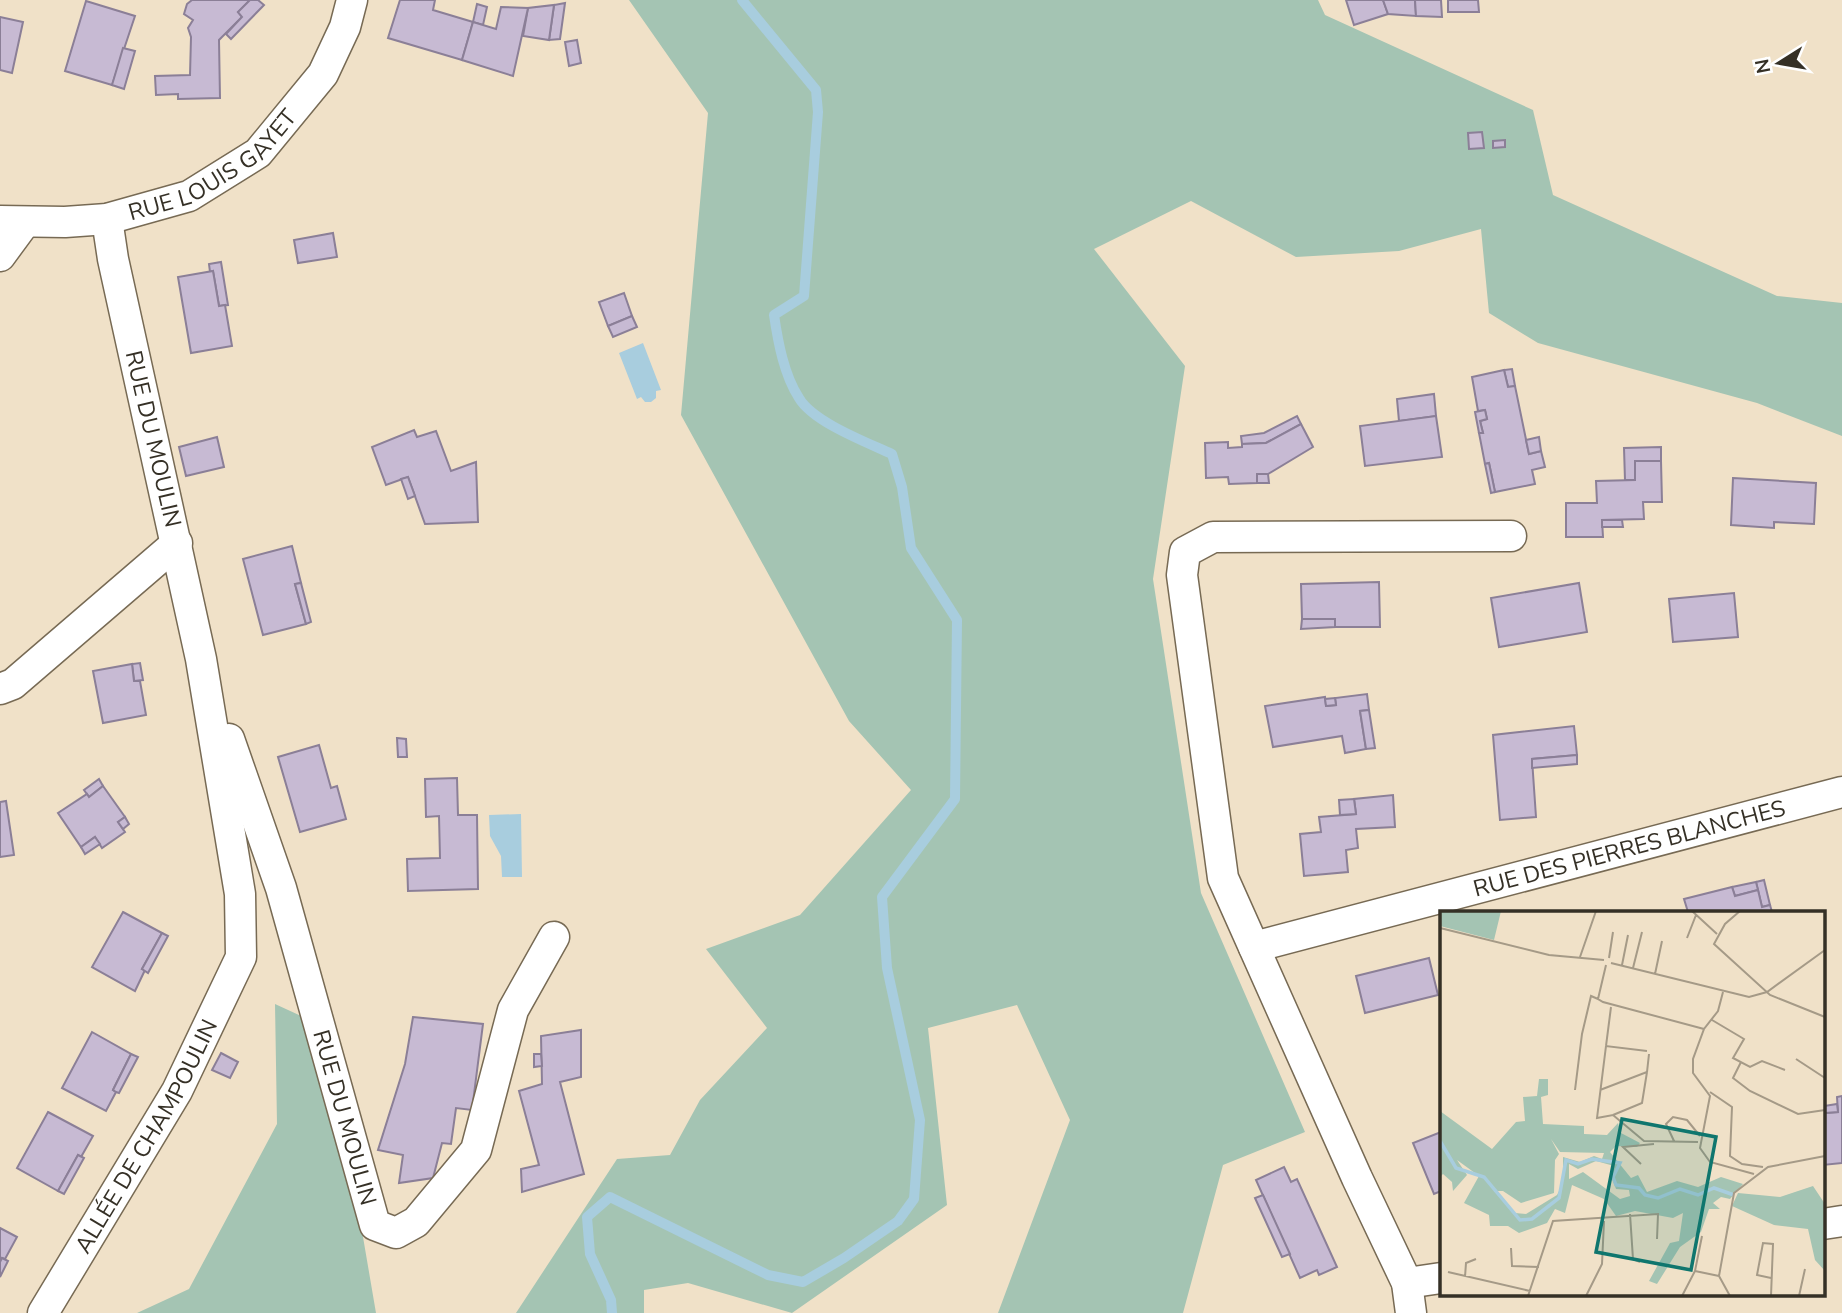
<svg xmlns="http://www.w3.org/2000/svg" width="1842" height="1313" viewBox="0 0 1842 1313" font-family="'Nunito Sans',sans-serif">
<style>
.green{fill:#a4c4b3}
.water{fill:#a8cdde}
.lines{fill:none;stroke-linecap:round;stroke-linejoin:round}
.stream{stroke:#a8cdde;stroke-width:10}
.building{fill:#c7bad3;stroke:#8b7f97;stroke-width:2}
.street-casing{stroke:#776a54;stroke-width:33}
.street{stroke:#fff;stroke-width:30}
.labels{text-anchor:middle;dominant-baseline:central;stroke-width:5;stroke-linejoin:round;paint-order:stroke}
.street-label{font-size:23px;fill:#353026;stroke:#fff}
.inset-river{fill:none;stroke:#a8cdde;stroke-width:3.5}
.inset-road{fill:none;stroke:#a59a87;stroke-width:2}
.view{fill:#0f766e;fill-opacity:0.15;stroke:#0f766e;stroke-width:3.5}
.inset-edge{fill:none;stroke:#353026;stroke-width:3.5}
</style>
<rect width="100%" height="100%" fill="#f0e1c8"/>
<g class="green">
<path d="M 629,0 L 1318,0 L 1325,15 L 1533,110 L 1553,195 L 1777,296 L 1842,303 L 1842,436 L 1757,403 L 1538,343 L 1489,313 L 1481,229 L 1399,251 L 1296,257 L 1191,201 L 1094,249 L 1185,366 L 1153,579 L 1201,893 L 1305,1132 L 1223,1165 L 1183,1313 L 998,1313 L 1070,1120 L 1017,1005 L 928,1028 L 947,1205 L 792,1313 L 688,1283 L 644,1290 L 644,1313 L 516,1313 L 617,1159 L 670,1155 L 700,1100 L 767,1028 L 706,949 L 800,915 L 911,790 L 849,721 L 681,415 L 708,113 Z"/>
<path d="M 275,1004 L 336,1032 L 343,1120 L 376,1313 L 137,1313 L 189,1289 L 277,1124 Z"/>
</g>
<g class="water">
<path d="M 643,343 L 661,390 L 656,391 L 656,398 L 651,402 L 645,402 L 641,397 L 637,399 L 619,353 Z"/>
<path d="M 521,814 L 522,877 L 502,877 L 501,856 L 490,836 L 489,815 Z"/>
</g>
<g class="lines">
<path class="stream" d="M 612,1313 L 611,1300 L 590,1254 L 587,1217 L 610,1197 L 768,1275 L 803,1282 L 844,1258 L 898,1221 L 914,1199 L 920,1120 L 887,968 L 882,897 L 955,799 L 957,620 L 911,548 L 902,487 L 892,454 C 866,442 813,422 799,398 C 784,375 778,342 774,315 L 804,296 L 818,112 L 816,90 L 742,0"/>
</g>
<g class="building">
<path d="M 192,0 L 250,0 L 238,12 L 242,17 L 219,40 L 220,98 L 178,99 L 178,94 L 156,95 L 155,76 L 190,75 L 191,37 L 188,28 L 193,20 L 184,14 L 187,4 Z"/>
<path d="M 250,0 L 258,0 L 264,5 L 231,39 L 226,34 L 242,17 L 238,12 Z"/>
<path d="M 400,0 L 435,0 L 433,10 L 473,22 L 462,60 L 388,38 Z"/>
<path d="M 1346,0 L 1383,0 L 1388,14 L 1354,25 Z"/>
<path d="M 1383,0 L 1415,0 L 1416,16 L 1388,14 Z"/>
<path d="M 1415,0 L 1441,0 L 1442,17 L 1416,16 Z"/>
<path d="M 1448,0 L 1478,0 L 1479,12 L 1448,12 Z"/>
<path d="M 86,1 L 135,16 L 112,85 L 65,71 Z"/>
<path d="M 565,3 L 560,39 L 549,40 L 554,5 Z"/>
<path d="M 477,4 L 487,7 L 483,25 L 473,22 Z"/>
<path d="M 554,5 L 549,40 L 523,36 L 528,8 Z"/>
<path d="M 501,7 L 528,8 L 513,76 L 462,60 L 473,22 L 496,29 Z"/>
<path d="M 0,17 L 23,22 L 12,73 L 0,70 Z"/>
<path d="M 577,40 L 581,63 L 569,66 L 565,42 Z"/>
<path d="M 123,48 L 135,51 L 124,89 L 112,85 Z"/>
<path d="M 1482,132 L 1484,148 L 1469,149 L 1468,133 Z"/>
<path d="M 1505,140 L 1505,147 L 1493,148 L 1493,141 Z"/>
<path d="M 333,233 L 337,257 L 298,263 L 294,240 Z"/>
<path d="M 221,262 L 228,305 L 219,306 L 213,271 L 210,272 L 209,264 Z"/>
<path d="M 213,271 L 219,306 L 225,305 L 232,346 L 191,353 L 178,277 Z"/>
<path d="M 624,293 L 632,316 L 608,326 L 599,302 Z"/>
<path d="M 632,316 L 637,327 L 613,337 L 608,326 Z"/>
<path d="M 1512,369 L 1515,386 L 1508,387 L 1504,370 Z"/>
<path d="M 1504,370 L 1508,387 L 1515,386 L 1529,454 L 1541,451 L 1545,467 L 1532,470 L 1535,484 L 1495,492 L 1489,463 L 1485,464 L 1479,433 L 1483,433 L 1480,421 L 1487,419 L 1485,410 L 1478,411 L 1472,377 Z"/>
<path d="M 1434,394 L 1436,416 L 1399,421 L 1397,399 Z"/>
<path d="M 1485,410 L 1487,419 L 1480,421 L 1483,433 L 1479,433 L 1475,412 Z"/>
<path d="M 1297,416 L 1301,424 L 1266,443 L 1242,444 L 1241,436 L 1264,433 Z"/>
<path d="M 1436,416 L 1442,457 L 1365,466 L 1360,426 Z"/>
<path d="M 1301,424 L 1313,447 L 1268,474 L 1257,474 L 1257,483 L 1229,484 L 1228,477 L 1206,478 L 1205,443 L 1228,442 L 1228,448 L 1242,447 L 1242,444 L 1266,443 Z"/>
<path d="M 414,430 L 417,437 L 436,431 L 451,471 L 476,462 L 478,522 L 425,524 L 408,477 L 386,485 L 372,447 Z"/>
<path d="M 217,437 L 224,467 L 186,476 L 179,447 Z"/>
<path d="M 1539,437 L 1541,451 L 1529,454 L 1526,440 Z"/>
<path d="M 1661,447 L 1661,461 L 1635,461 L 1635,480 L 1625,480 L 1624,448 Z"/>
<path d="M 1635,461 L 1661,461 L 1662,502 L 1643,502 L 1644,519 L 1602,520 L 1603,537 L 1566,537 L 1566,503 L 1597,503 L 1596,481 L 1635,480 Z"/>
<path d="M 1489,463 L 1495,492 L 1491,493 L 1485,464 Z"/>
<path d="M 1257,474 L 1268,474 L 1269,483 L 1257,483 Z"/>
<path d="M 408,477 L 415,496 L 408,499 L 401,479 Z"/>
<path d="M 1733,478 L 1816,483 L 1814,524 L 1774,522 L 1774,528 L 1731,525 Z"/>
<path d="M 1602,520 L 1622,520 L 1623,527 L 1602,527 Z"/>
<path d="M 292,546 L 301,583 L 295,584 L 306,624 L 263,635 L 243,559 Z"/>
<path d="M 1379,582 L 1380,627 L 1335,627 L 1335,619 L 1302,619 L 1301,584 Z"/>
<path d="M 301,583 L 311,622 L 306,624 L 295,584 Z"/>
<path d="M 1579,583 L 1587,632 L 1499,647 L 1491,598 Z"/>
<path d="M 1734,593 L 1738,637 L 1673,642 L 1669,599 Z"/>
<path d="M 1302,619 L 1335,619 L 1335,627 L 1301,629 Z"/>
<path d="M 140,663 L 143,680 L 134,681 L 132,664 Z"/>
<path d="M 132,664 L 134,681 L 140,681 L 146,715 L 103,723 L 93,671 Z"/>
<path d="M 1367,694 L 1369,710 L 1360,711 L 1366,749 L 1345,753 L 1342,736 L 1273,747 L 1265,706 L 1325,697 L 1326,706 L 1336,705 L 1335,698 Z"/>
<path d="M 1335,698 L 1336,705 L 1326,706 L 1325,699 Z"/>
<path d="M 1369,710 L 1375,748 L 1366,749 L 1360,711 Z"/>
<path d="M 1574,726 L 1577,755 L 1532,759 L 1536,817 L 1500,820 L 1493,735 Z"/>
<path d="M 397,738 L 406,739 L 407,757 L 398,757 Z"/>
<path d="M 319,745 L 331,788 L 337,786 L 346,819 L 300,832 L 278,757 Z"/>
<path d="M 1577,755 L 1577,764 L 1532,768 L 1532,759 Z"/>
<path d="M 457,778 L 458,815 L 477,815 L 478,889 L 408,891 L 407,859 L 440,858 L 439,816 L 426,817 L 425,779 Z"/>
<path d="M 99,779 L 103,786 L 89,797 L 84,790 Z"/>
<path d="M 103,786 L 125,817 L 118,822 L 125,832 L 102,848 L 95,837 L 81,847 L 58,813 L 87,794 L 89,797 Z"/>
<path d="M 1393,795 L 1395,827 L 1356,829 L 1358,848 L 1346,850 L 1348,872 L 1304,876 L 1300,834 L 1321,832 L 1319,817 L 1356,814 L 1354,799 Z"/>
<path d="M 1354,799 L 1356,814 L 1340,815 L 1339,800 Z"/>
<path d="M 6,801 L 14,855 L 0,857 L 0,802 Z"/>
<path d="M 125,817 L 129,824 L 123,829 L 118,822 Z"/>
<path d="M 95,837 L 100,844 L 85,854 L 81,847 Z"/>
<path d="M 1764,880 L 1770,905 L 1762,907 L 1756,882 Z"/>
<path d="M 1756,882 L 1758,890 L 1735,896 L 1732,887 Z"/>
<path d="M 1732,887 L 1735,896 L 1758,890 L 1762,907 L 1770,905 L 1772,912 L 1688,912 L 1684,899 Z"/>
<path d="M 123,912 L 162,933 L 142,969 L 145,970 L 135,991 L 92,967 Z"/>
<path d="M 162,933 L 168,936 L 148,973 L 142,969 Z"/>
<path d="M 1429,958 L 1438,995 L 1365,1013 L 1356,976 Z"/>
<path d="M 413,1017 L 483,1024 L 472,1110 L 456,1108 L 451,1144 L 442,1143 L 433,1178 L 399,1183 L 403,1155 L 378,1150 L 405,1064 Z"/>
<path d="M 581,1030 L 581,1077 L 560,1082 L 584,1174 L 522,1192 L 521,1169 L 539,1165 L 519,1091 L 542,1084 L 541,1036 Z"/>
<path d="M 92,1032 L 131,1054 L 113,1090 L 116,1092 L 106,1111 L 62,1088 Z"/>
<path d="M 221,1053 L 238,1062 L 230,1078 L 212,1070 Z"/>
<path d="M 131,1054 L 138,1057 L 119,1093 L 116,1092 L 113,1090 Z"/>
<path d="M 534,1054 L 541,1054 L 542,1066 L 534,1067 Z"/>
<path d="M 1842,1096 L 1842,1163 L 1823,1165 L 1823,1106 L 1825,1113 L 1838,1112 L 1837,1097 Z"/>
<path d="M 1837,1104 L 1838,1112 L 1825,1113 L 1824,1106 Z"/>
<path d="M 48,1112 L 93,1136 L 81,1157 L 78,1155 L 58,1191 L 17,1168 Z"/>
<path d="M 1441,1132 L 1441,1191 L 1434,1194 L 1413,1143 Z"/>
<path d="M 78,1155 L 84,1158 L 64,1194 L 58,1191 Z"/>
<path d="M 1284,1167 L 1291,1182 L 1297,1179 L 1337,1267 L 1319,1275 L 1317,1270 L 1300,1278 L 1256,1180 Z"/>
<path d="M 1263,1195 L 1290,1254 L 1282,1257 L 1255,1198 Z"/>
<path d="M 0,1228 L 17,1237 L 5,1259 L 2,1258 L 0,1262 Z"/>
<path d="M 2,1258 L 8,1261 L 0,1277 L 0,1262 Z"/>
</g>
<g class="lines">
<defs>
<g id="street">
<path id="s1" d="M 0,221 L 65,222 L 107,219 L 189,196 L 258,153 L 323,74 L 345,27 L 352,0"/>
<path d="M 0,256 L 25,222"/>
<path d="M 0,689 L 13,684 L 177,543"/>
<path id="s2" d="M 229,739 L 281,888 L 375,1225 L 396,1233 L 416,1222 L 476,1150 L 513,1010 L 554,937"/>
<path id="s3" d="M 1254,947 L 1842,792"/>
<path d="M 1823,1224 L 1842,1221"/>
<path d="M 1407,1283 L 1441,1278"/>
<path id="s4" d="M 43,1313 L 177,1091 L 241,957 L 240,894 L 201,659 L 113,259 L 107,219"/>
<path d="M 1411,1313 L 1407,1283 L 1357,1178 L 1223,878 L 1182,575 L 1185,552 L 1213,537 L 1511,536"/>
</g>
</defs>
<use href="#street" class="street-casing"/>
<use href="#street" class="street"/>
</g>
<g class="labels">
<g class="street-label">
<text stroke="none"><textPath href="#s1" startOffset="228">RUE LOUIS GAYET</textPath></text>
<text transform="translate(153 439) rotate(77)">RUE DU MOULIN</text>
<text stroke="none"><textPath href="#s3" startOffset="388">RUE DES PIERRES BLANCHES</textPath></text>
<text stroke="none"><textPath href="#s2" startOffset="396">RUE DU MOULIN</textPath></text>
<text stroke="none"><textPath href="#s4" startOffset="205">ALLÉE DE CHAMPOULIN</textPath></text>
</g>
</g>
<g transform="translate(1440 911)">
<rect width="385" height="385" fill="#f0e1c8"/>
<path d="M 0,0 L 61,0 L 54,29 L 0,15 ZM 99,168 L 108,168 L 108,184 L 101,186 L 103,213 L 144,215 L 144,223 L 167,224 L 178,212 L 181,222 L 200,232 L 197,236 L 176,235 L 170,241 L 191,267 L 198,264 L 207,281 L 237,270 L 258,276 L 281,266 L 303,273 L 290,288 L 281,286 L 273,292 L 280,298 L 269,298 L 261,321 L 240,336 L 217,373 L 209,370 L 230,332 L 239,330 L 243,302 L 233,307 L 195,300 L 176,305 L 164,288 L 132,274 L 125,302 L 115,298 L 107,312 L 79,322 L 68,315 L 50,315 L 49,304 L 24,292 L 39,265 L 17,249 L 27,264 L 13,280 L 12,271 L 3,263 L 0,266 L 0,200 L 52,238 L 76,211 L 85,210 L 83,186 L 97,185 ZM 111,228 L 120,241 L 164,242 L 162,248 L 154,245 L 140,251 L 123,246 L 123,272 L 117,284 L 86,303 L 75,302 L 54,280 L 63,280 L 81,292 L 114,282 L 115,249 L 119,243 ZM 156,250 L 174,255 L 171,265 L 176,278 L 189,279 L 190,285 L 180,288 L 143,261 L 129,268 L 129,253 L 138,258 ZM 373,275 L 385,293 L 385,360 L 375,349 L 368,318 L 334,314 L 292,295 L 298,282 L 340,286 Z" fill="#a4c4b3" fill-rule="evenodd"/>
<path class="inset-river" d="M 0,230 L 16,257 L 44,266 L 80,309 L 92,308 L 119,287 L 126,249 L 138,253 L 152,248 L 180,252 L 173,266 L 176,274 L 199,277 L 205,284 L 218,287 L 240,278 L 258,284 L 274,277 L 294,284"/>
<path class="inset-road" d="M 252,0 L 277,23M 300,0 L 285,13 L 274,33 L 330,84 L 385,106M 0,17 L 109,44 L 164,49M 247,27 L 256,4M 140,46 L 156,0M 169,47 L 173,21M 171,52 L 309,86 L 327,81 L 385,39M 166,54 L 158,88 L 163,91 L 264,118M 182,54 L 188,24M 193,57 L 202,21M 215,63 L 222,30M 283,81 L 278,100 L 264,118 L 253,148 L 253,162 L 270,185 L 260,237 L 270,251 L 314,263M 272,109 L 304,128 L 293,147 L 310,156 L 322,150 L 345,159M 166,135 L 171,96M 207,140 L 166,135 L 157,207 L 173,204 L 204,230 L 258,231M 356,148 L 385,167M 301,151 L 293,167 L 310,180 L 358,203 L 385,199M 135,179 L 142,123 L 151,85 L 158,88M 160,179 L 207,161 L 209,143M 270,181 L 292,196 L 290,245 L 302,253 L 323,256M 173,204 L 202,192 L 207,161M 234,230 L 226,213 L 233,206 L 247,209 L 260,225M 201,253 L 183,236 L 214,233M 190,303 L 193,348 L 200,351M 71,337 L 72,355 L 99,356M 255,360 L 279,365M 8,361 L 90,380M 279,365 L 294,282 L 328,256 L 385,245M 279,365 L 290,385M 25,366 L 26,352 L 36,348M 331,367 L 317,364 L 323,332 L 333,333 L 331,385M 88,385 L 113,310 L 218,303 L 217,328M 146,385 L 162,353 L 164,310M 242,385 L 255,360 L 262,325M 359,385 L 365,358"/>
<path class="view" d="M 182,208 L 276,226 L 251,359 L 156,341 Z"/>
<rect width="385" height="385" class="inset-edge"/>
</g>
<g transform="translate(1779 63) rotate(259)" stroke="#ffffff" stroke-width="5" paint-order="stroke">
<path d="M0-5L12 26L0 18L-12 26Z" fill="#353026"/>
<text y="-10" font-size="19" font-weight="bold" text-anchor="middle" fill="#353026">N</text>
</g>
</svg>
